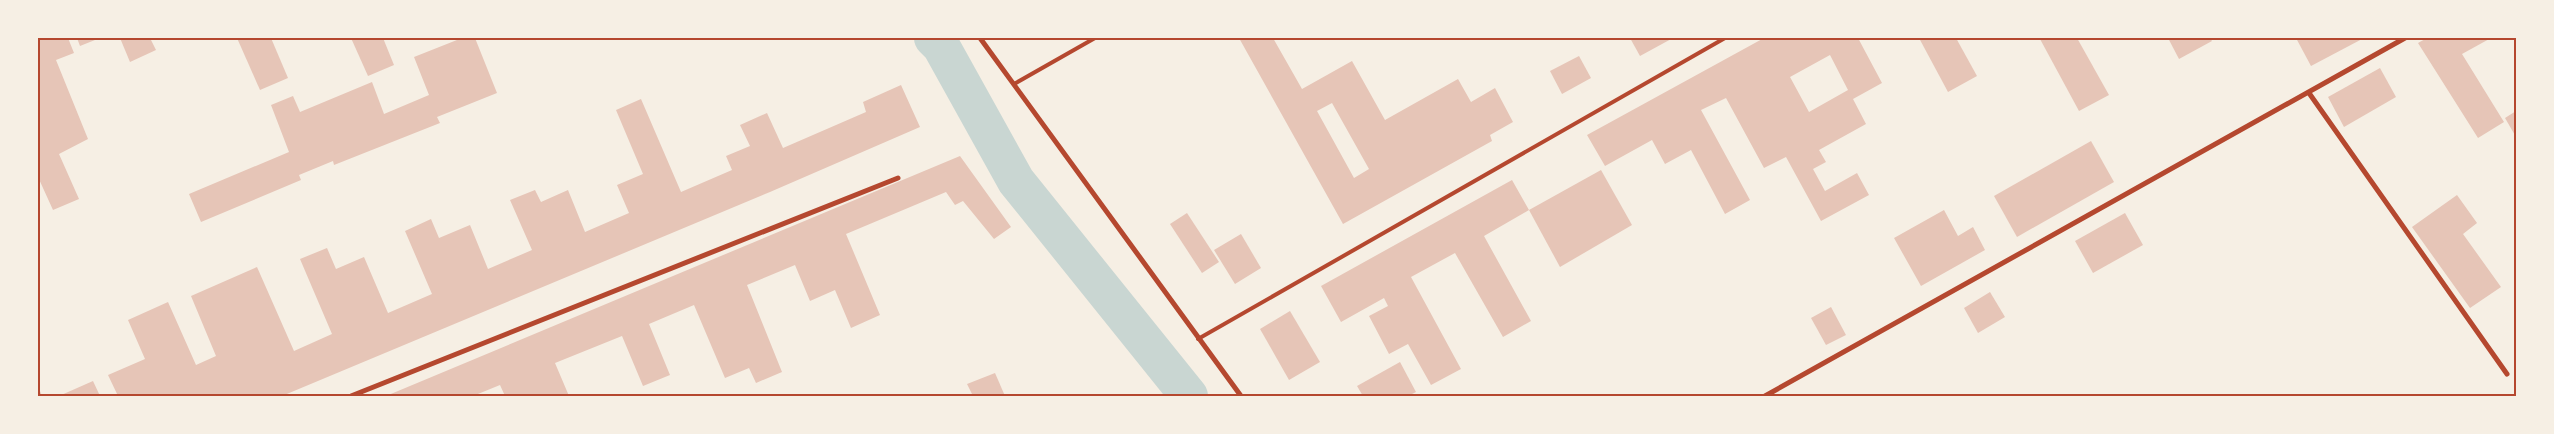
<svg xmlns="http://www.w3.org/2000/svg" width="2554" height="434" viewBox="0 0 2554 434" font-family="'Golos Text',sans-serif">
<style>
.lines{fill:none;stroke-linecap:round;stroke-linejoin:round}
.canal{stroke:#c9d6d2;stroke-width:38}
.building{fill:#e6c5b7;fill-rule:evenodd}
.service{stroke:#b5482f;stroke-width:4}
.minor{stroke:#b5482f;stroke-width:5}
.neatline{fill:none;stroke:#b5482f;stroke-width:2}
</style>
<rect width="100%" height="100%" fill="#f6efe4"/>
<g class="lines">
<path class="canal" d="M 933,38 L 941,46 L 1016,181 L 1189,396"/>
</g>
<g class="building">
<path d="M 38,38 L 68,38 L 74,53 L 56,60 L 88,139 L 59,154 L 79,199 L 53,210 L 38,177 Z"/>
<path d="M 77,38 L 100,38 L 80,46 Z"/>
<path d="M 120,38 L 150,38 L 156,50 L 130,62 Z"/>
<path d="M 237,38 L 271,38 L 288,78 L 260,90 Z"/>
<path d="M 351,38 L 383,38 L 394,65 L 368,76 Z"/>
<path d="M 462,38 L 475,38 L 497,93 L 437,117 L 440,123 L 334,165 L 333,161 L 299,175 L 301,180 L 201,222 L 189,194 L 289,152 L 271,105 L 293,96 L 300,112 L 372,82 L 384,114 L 429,95 L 414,57 Z"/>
<path d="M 1239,38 L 1273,38 L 1302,89 L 1352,61 L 1385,120 L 1458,79 L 1471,102 L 1495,88 L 1513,122 L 1490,135 L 1492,141 L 1343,224 ZM 1332,103 L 1369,169 L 1354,178 L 1317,111 Z"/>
<path d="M 1630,38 L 1673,38 L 1640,56 Z"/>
<path d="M 1764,38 L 1858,38 L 1882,83 L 1853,99 L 1866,124 L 1819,150 L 1826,162 L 1813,169 L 1825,191 L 1857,173 L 1869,195 L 1821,221 L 1786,157 L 1764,168 L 1726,98 L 1701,110 L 1750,200 L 1725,214 L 1691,150 L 1665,164 L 1652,140 L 1605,166 L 1587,135 ZM 1830,55 L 1848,90 L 1809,112 L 1790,77 Z"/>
<path d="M 1919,38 L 1956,38 L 1977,76 L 1948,92 Z"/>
<path d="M 2043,38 L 2077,38 L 2109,95 L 2079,111 L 2040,39 Z"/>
<path d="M 2168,38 L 2210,38 L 2212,41 L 2179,59 Z"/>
<path d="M 2296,38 L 2364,38 L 2311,66 Z"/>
<path d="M 2427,38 L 2491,38 L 2462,54 L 2504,122 L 2478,138 L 2418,43 Z"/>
<path d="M 1579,56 L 1591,78 L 1562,94 L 1550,71 Z"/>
<path d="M 2380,68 L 2396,97 L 2344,127 L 2328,97 Z"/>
<path d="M 901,85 L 920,127 L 770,192 L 282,396 L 118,396 L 108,375 L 145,359 L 128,320 L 168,302 L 196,365 L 216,356 L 191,296 L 257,267 L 294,351 L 332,334 L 300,259 L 327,248 L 336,269 L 364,257 L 388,313 L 432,294 L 405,231 L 431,219 L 439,238 L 470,225 L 488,269 L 532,250 L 510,200 L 535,190 L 541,202 L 568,190 L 585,232 L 629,213 L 617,185 L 643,174 L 616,110 L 641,99 L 681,192 L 732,170 L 726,156 L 750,146 L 740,125 L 767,113 L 783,148 L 866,112 L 863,102 Z"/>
<path d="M 2516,111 L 2516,137 L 2505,118 Z"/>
<path d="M 2091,141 L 2114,182 L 2017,237 L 1994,196 Z"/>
<path d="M 960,156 L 1011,227 L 994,239 L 963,201 L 955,205 L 946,192 L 846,234 L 880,315 L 851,328 L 835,290 L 810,301 L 795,265 L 747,285 L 782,372 L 756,383 L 749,368 L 725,378 L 694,305 L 649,324 L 670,375 L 643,386 L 622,336 L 555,363 L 569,396 L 505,396 L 500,385 L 473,396 L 386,396 Z"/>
<path d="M 1601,170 L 1632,225 L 1560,267 L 1529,210 Z"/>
<path d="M 1512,180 L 1529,210 L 1484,236 L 1531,321 L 1503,337 L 1455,253 L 1411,277 L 1461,369 L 1431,385 L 1408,344 L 1389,354 L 1369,316 L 1388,306 L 1384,298 L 1341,322 L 1321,286 Z"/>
<path d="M 2457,195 L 2477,223 L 2463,234 L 2501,287 L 2470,308 L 2412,227 Z"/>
<path d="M 1944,210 L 1958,236 L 1973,227 L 1985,250 L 1921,286 L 1894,238 Z"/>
<path d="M 1187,213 L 1219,262 L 1202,273 L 1170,224 Z"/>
<path d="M 2125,213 L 2143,245 L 2093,273 L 2075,241 Z"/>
<path d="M 1241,234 L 1261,268 L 1235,284 L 1214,250 Z"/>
<path d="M 1990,292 L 2005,317 L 1978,333 L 1964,308 Z"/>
<path d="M 1831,307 L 1846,335 L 1826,345 L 1811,318 Z"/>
<path d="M 1290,311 L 1320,362 L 1289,380 L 1260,329 Z"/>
<path d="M 1400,362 L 1416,392 L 1408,396 L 1363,396 L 1357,386 Z"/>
<path d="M 995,373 L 1005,396 L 973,396 L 967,384 Z"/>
<path d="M 93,381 L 100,396 L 59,396 Z"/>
<path d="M 38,386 L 42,396 L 38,396 Z"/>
</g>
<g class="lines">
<g class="service">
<path d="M 1014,84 L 1095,38"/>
<path d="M 1198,339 L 1725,38"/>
</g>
<g class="minor">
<path d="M 980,38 L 1241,396"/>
<path d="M 2309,93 L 2507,374"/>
<path d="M 351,396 L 898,178"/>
<path d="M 1765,396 L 2405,38"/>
</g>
</g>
<rect width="2554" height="434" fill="none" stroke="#f6efe4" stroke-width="78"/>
<rect x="39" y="39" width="2476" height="356" class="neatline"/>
</svg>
